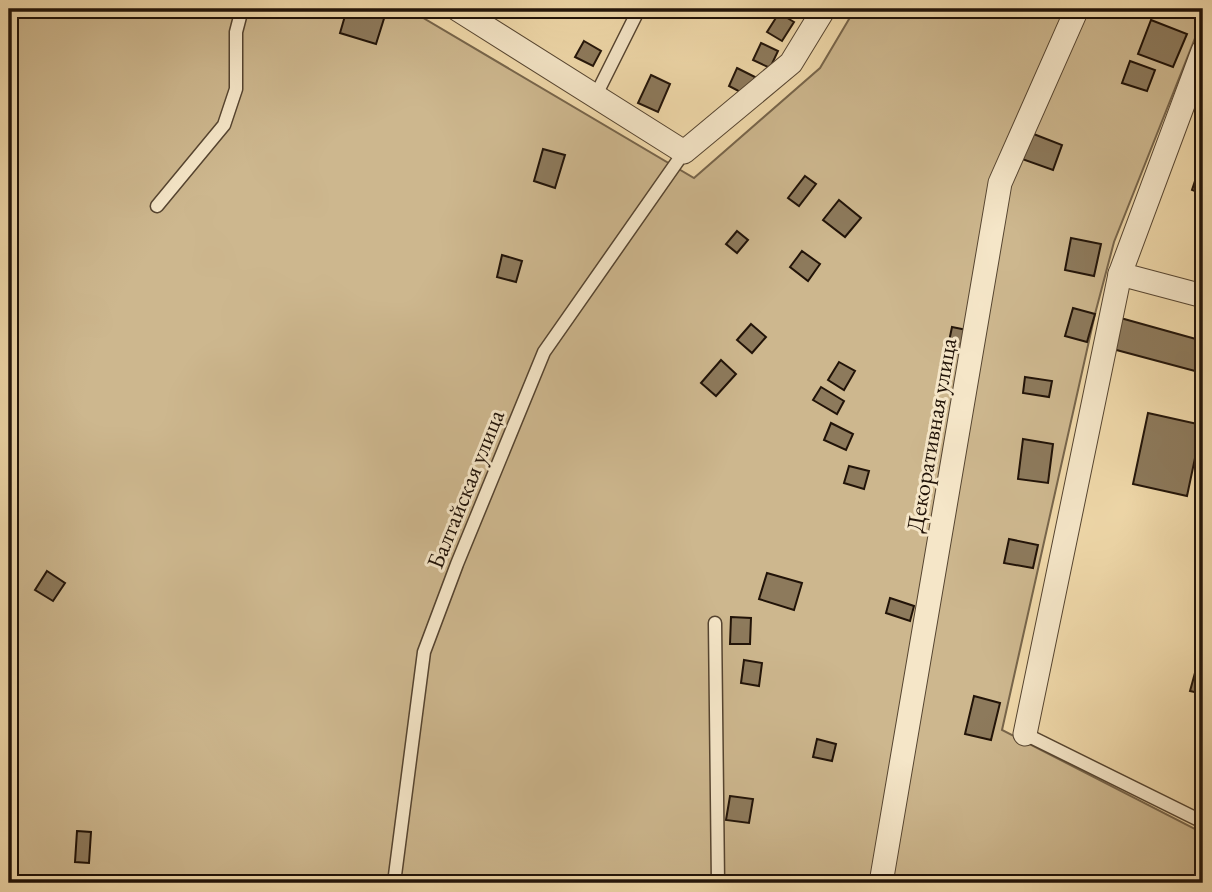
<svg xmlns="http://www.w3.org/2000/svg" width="1212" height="892" viewBox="0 0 1212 892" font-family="'EB Garamond',serif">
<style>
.green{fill:#cdb78e;stroke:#77654b;stroke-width:2}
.building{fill:#8d7a5c;stroke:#211308;stroke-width:2}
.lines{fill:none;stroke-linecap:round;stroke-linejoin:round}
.service-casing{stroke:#554430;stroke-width:15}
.minor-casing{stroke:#554430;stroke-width:25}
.service{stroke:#f5e6c8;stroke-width:12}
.minor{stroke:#f5e6c8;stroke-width:23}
.labels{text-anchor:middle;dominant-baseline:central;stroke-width:6;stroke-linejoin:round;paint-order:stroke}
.street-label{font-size:24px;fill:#211308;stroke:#f5e6c8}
</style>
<rect width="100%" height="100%" fill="#f0d9aa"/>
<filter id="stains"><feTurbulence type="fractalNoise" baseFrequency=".00286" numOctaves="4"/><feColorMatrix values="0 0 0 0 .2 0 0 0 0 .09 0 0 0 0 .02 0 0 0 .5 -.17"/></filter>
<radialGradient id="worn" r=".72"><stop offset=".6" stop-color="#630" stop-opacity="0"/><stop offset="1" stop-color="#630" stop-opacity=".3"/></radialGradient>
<path class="green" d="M 9,9 L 408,9 L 694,178 L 820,68 L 855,9 L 1203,9 L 1203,18 L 1114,242 L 1095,314 L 1002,730 L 1203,833 L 1203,883 L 9,883 Z"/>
<g class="building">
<path d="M 347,9 L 387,9 L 376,44 L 340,33 Z"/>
<path d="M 779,13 L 794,22 L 782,41 L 767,32 Z"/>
<path d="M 1151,20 L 1187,34 L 1173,67 L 1138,54 Z"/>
<path d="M 584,41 L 601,51 L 593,66 L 575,57 Z"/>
<path d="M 761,43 L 778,51 L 770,68 L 753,60 Z"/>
<path d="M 1130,61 L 1155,70 L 1147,91 L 1122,83 Z"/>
<path d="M 737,68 L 755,77 L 746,95 L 729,86 Z"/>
<path d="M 651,75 L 670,84 L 658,112 L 638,103 Z"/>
<path d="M 1031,133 L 1062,145 L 1053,170 L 1022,159 Z"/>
<path d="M 543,149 L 565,155 L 555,188 L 534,181 Z"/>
<path d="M 1200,166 L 1203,167 L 1203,194 L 1192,190 Z"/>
<path d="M 805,176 L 816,184 L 799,206 L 788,198 Z"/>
<path d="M 839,200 L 861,218 L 845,237 L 823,220 Z"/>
<path d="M 737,231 L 748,240 L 737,253 L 726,244 Z"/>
<path d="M 1071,238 L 1101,244 L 1094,276 L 1065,270 Z"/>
<path d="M 802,251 L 820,264 L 808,281 L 790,267 Z"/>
<path d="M 502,255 L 522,261 L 516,282 L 497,277 Z"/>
<path d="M 1073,308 L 1095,314 L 1087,342 L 1065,336 Z"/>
<path d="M 1117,317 L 1203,341 L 1195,371 L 1109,348 Z"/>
<path d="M 751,324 L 766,337 L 752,353 L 737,340 Z"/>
<path d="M 952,327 L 967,330 L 962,354 L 947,351 Z"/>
<path d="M 721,360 L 736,374 L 716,396 L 701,383 Z"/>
<path d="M 839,362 L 855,371 L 844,390 L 828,380 Z"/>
<path d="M 1025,377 L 1052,381 L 1049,397 L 1023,393 Z"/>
<path d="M 821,387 L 844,401 L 837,414 L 813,400 Z"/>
<path d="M 1148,413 L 1202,425 L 1187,496 L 1133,484 Z"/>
<path d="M 831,423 L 853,434 L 846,450 L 824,440 Z"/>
<path d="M 1023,439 L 1053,444 L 1048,483 L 1018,479 Z"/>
<path d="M 849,466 L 869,471 L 864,489 L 844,483 Z"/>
<path d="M 1009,539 L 1038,545 L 1033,568 L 1004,563 Z"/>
<path d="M 47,571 L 65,583 L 53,601 L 35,590 Z"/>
<path d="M 767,573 L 802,583 L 794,610 L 759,599 Z"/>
<path d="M 890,598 L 914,606 L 910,621 L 886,613 Z"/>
<path d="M 731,617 L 751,618 L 750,644 L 730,644 Z"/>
<path d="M 1201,651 L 1203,651 L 1203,694 L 1190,691 Z"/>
<path d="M 744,660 L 762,663 L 759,686 L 741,683 Z"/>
<path d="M 974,696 L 1000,703 L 991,740 L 965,734 Z"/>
<path d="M 817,739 L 836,744 L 832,761 L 813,757 Z"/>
<path d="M 730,796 L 753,799 L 749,823 L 726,820 Z"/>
<path d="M 77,831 L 91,832 L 89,863 L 75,862 Z"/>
</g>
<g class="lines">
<defs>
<g id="service">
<path d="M 595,97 L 639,9"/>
<path d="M 157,206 L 224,125 L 236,89 L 236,32 L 242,9"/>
<path d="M 715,623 L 718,883"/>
<path d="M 1025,734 L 1203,822"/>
<path d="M 394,883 L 424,652 L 457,564 L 544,352 L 684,152"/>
</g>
<g id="minor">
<path d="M 457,9 L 684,152 L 791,63 L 824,9"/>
<path d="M 1120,274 L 1203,296"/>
<path d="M 1025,734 L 1120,274 L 1203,51"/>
<path d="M 881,883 L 1000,183 L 1077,9"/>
</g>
</defs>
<use href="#service" class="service-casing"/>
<use href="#minor" class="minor-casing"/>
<use href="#service" class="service"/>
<use href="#minor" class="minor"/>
</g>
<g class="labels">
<g class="street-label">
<text transform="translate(931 435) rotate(-80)">Декоративная улица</text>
<text transform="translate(465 489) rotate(-68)">Балтайская улица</text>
</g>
</g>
<rect width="1212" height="892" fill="none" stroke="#f0d9aa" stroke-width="35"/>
<rect x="10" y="10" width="1191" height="871" fill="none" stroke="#211308" stroke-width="3.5"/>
<rect x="18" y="18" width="1177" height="857" fill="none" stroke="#211308" stroke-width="2"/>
<rect width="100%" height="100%" filter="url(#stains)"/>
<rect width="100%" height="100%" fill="url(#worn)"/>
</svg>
